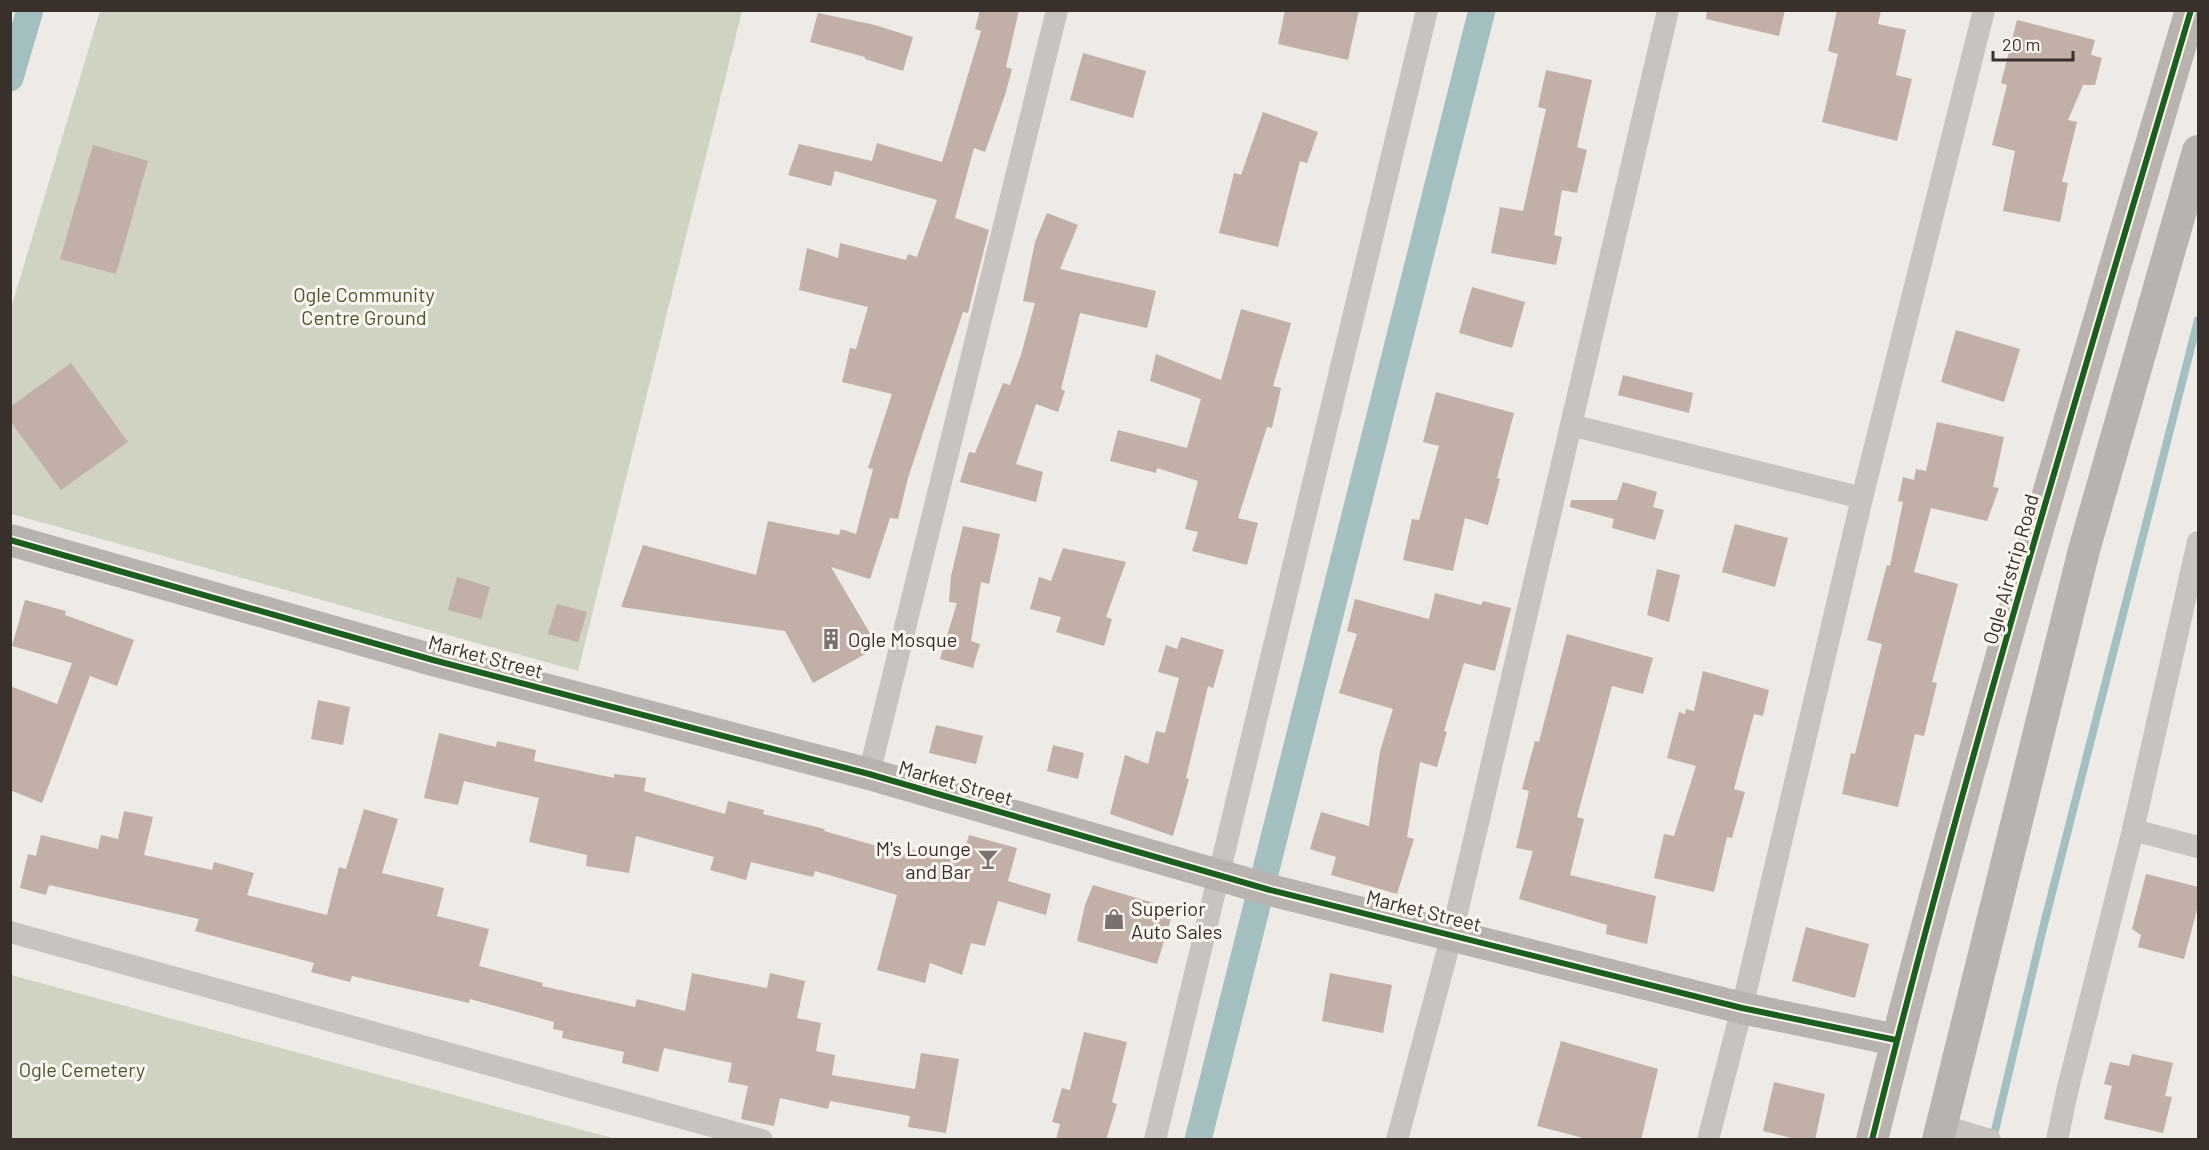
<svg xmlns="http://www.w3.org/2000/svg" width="2209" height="1150" viewBox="0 0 2209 1150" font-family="Barlow,sans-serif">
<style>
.green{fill:#d0d3c1}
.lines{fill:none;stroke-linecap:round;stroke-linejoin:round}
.stream{stroke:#a3bfbf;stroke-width:8}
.canal{stroke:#a3bfbf;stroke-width:27}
.building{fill:#c1afa8}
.street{stroke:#c8c3be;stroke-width:22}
.secondary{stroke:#b8b3ae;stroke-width:32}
.cycleway-casing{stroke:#faf5ef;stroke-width:10}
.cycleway{stroke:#1b5e20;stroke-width:6}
.labels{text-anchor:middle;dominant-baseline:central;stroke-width:6;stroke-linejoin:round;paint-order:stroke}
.park-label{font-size:20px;fill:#495631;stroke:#faf5ef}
.street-label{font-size:20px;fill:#39302c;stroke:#faf5ef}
.poi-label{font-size:20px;fill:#39302c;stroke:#faf5ef;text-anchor:start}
</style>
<rect width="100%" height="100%" fill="#eeeae6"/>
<g class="green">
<path d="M 100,11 L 742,11 L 578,671 L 11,514 L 10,312 Z"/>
<path d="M 11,975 L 616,1139 L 11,1139 Z"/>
</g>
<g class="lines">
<path class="stream" d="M 1993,1139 L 2043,928 L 2198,320"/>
<g class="canal">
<path d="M 10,78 L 30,10"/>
<path d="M 1198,1140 L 1482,10"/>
</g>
</g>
<g class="building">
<path d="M 980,10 L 1019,10 L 1006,67 L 1012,69 L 1005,95 L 985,152 L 974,148 L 955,218 L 989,230 L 968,313 L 963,312 L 908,478 L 898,519 L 890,518 L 870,579 L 831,567 L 878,647 L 813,683 L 785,631 L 621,607 L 643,545 L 756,575 L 768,521 L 839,535 L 841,529 L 856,534 L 873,469 L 868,468 L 892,394 L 842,382 L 850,348 L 856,349 L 868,307 L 799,290 L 807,248 L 838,258 L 840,243 L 906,260 L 908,254 L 917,257 L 937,200 L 835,171 L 831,186 L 788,175 L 799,144 L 872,161 L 877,143 L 942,162 L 981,31 L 975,29 Z"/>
<path d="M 1285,10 L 1359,10 L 1348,60 L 1278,44 Z"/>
<path d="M 1707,10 L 1785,10 L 1779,36 L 1706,19 Z"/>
<path d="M 1837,10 L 1881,10 L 1878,24 L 1906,30 L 1896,75 L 1912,79 L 1897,141 L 1822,122 L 1838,54 L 1828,51 Z"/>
<path d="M 818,13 L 875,25 L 913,37 L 903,71 L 865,59 L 865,57 L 810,42 Z"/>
<path d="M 2017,20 L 2095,40 L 2091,55 L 2102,58 L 2095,85 L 2083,85 L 2068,120 L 2077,122 L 2062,182 L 2068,183 L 2060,222 L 2003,211 L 2015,151 L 1992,145 L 2007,85 L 2001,83 Z"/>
<path d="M 1083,53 L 1146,71 L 1133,118 L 1070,100 Z"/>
<path d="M 1546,70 L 1592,80 L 1577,147 L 1587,150 L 1577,193 L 1562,190 L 1554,235 L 1562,237 L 1556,265 L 1491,253 L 1500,207 L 1523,211 L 1546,109 L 1538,107 Z"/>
<path d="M 1263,112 L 1318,132 L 1307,163 L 1300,161 L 1278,247 L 1219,233 L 1234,173 L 1241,175 Z"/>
<path d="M 93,145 L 148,161 L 116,274 L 60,259 Z"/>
<path d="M 1047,213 L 1078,225 L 1060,269 L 1156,291 L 1147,328 L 1080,313 L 1061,389 L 1065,391 L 1058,412 L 1036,404 L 1016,464 L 1043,472 L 1036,502 L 960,482 L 969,452 L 975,453 L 1003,383 L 1010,385 L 1021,355 L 1035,303 L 1023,301 L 1035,242 Z"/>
<path d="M 1472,287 L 1525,302 L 1512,348 L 1459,333 Z"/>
<path d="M 1241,309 L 1291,323 L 1273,386 L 1281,388 L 1272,428 L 1267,427 L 1238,518 L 1258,523 L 1247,565 L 1192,551 L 1198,532 L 1185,529 L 1198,481 L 1157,468 L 1156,473 L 1110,461 L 1118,430 L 1187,448 L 1201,399 L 1150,381 L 1156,354 L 1221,380 Z"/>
<path d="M 1956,330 L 2020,349 L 2004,402 L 1941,382 Z"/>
<path d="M 71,363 L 128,442 L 61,490 L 10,421 L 10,407 Z"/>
<path d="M 1623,375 L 1693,393 L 1689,413 L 1618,395 Z"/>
<path d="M 1436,392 L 1514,413 L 1497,478 L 1500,479 L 1488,525 L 1465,518 L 1453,571 L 1403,560 L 1412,519 L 1419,520 L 1439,446 L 1423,442 Z"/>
<path d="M 1937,422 L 2004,437 L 1993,487 L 1999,488 L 1987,521 L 1931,508 L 1914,572 L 1958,584 L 1932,682 L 1937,683 L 1924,736 L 1915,734 L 1898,807 L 1842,794 L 1851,753 L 1855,754 L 1882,644 L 1867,640 L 1887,565 L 1890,566 L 1903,502 L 1898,501 L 1903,477 L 1914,480 L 1916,469 L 1926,471 Z"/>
<path d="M 1623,482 L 1657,492 L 1653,507 L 1664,510 L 1655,540 L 1612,528 L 1614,519 L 1570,507 L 1571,500 L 1617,500 Z"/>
<path d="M 1735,524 L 1788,538 L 1775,587 L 1722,572 Z"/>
<path d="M 963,526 L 1000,534 L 989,584 L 981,582 L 971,641 L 980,644 L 973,668 L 940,659 L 957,603 L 949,602 L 951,576 Z"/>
<path d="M 1063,548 L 1126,562 L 1106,617 L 1112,619 L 1104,646 L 1056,632 L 1061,617 L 1030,609 L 1039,577 L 1051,581 Z"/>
<path d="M 1657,569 L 1680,575 L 1669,622 L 1647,615 Z"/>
<path d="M 457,577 L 490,587 L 481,619 L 448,610 Z"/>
<path d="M 1435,593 L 1481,605 L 1483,601 L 1511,608 L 1495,671 L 1464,663 L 1444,731 L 1447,732 L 1437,767 L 1420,762 L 1407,837 L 1414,839 L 1397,894 L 1331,875 L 1336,857 L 1310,849 L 1321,812 L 1369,826 L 1380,751 L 1393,709 L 1339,693 L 1357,634 L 1347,631 L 1355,599 L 1429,619 Z"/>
<path d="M 25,600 L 66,611 L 65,615 L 134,640 L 117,686 L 90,676 L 42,803 L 10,790 L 10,686 L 57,704 L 72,663 L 12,646 Z"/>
<path d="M 557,604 L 587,612 L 578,642 L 548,634 Z"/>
<path d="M 1567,634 L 1653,658 L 1643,694 L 1612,686 L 1577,817 L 1584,819 L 1570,875 L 1656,896 L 1647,944 L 1606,934 L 1607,925 L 1519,899 L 1533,851 L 1516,848 L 1529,791 L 1522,789 L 1535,741 L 1539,742 Z"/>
<path d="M 1181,637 L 1224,650 L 1213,688 L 1208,686 L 1186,778 L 1189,779 L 1173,836 L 1110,814 L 1125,755 L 1148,764 L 1156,731 L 1165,733 L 1179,678 L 1158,672 L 1166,645 L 1177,649 Z"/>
<path d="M 1703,671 L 1769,690 L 1763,716 L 1754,714 L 1734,789 L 1745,792 L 1732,838 L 1727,837 L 1714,892 L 1654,878 L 1664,834 L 1674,836 L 1696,766 L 1667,758 L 1679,712 L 1685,714 L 1686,709 L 1694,711 Z"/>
<path d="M 318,700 L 350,707 L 343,745 L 311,739 Z"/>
<path d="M 936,725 L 983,736 L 976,764 L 929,753 Z"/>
<path d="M 439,733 L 496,747 L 497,741 L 536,750 L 534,761 L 614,778 L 614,774 L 646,778 L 644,791 L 725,814 L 728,801 L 764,810 L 763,814 L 825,829 L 824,831 L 909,855 L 910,849 L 962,859 L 969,835 L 1017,848 L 1008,881 L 1051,894 L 1046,915 L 998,901 L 985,946 L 971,943 L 962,975 L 930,963 L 925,983 L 877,970 L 897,895 L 815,871 L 813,877 L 751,862 L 746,880 L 710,870 L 714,857 L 636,836 L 629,873 L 586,866 L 587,855 L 529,842 L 539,798 L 464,781 L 458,805 L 424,798 Z"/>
<path d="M 1053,745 L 1084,753 L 1078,779 L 1047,771 Z"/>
<path d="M 364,809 L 398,819 L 382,873 L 444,888 L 437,916 L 489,929 L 479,966 L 543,983 L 542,986 L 635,1007 L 637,999 L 685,1011 L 692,973 L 767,988 L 770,973 L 805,981 L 797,1018 L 821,1023 L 816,1051 L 835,1055 L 832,1075 L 915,1089 L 921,1053 L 959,1059 L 946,1133 L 908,1127 L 910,1116 L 830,1101 L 828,1109 L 780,1098 L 774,1126 L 741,1119 L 748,1086 L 728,1082 L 732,1063 L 664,1048 L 658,1072 L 622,1063 L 624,1052 L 562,1038 L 563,1031 L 553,1029 L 554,1022 L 470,999 L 469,1003 L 352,976 L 350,982 L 311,972 L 314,963 L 195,931 L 199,919 L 49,885 L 46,895 L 20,888 L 28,854 L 36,856 L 41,835 L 98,849 L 101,835 L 118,839 L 124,811 L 153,817 L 144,855 L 212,870 L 214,862 L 254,873 L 247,895 L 327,915 L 339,867 L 346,869 Z"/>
<path d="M 2146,874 L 2199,887 L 2199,902 L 2184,959 L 2138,947 L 2141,935 L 2132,929 Z"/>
<path d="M 1093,885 L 1174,909 L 1157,964 L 1077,941 L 1085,905 Z"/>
<path d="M 1806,927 L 1869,944 L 1855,998 L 1792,981 Z"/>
<path d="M 1330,973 L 1392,985 L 1383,1033 L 1322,1021 Z"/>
<path d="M 1084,1032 L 1127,1042 L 1112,1102 L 1117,1104 L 1106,1140 L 1056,1140 L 1060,1124 L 1052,1122 L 1062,1088 L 1070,1090 Z"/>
<path d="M 1561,1041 L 1658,1069 L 1641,1140 L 1591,1140 L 1537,1126 Z"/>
<path d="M 2132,1054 L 2173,1063 L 2165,1096 L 2172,1097 L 2163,1133 L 2104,1119 L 2112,1086 L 2104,1084 L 2110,1062 L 2129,1066 Z"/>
<path d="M 1774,1082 L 1825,1094 L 1815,1140 L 1800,1140 L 1763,1131 Z"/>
</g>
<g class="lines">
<g class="street">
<path d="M 1571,425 L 1862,498"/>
<path d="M 869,774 L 1057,10"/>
<path d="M 2133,830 L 2198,847"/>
<path d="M 10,932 L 762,1140"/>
<path d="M 1941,1125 L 1990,1140"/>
<path d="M 1155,1140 L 1427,10"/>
<path d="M 1397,1140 L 1452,934 L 1668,10"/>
<path d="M 1708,1140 L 1742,1008 L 1862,498 L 1984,10"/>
<path d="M 2057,1140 L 2067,1092 L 2133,830 L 2198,542"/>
</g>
<g class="secondary">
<path d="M 10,540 L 433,660 L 869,774 L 1270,890 L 1742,1008 L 1896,1040"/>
<path d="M 1872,1140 C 1966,760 2080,385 2191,10"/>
<path d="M 1938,1140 L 2084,550 L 2198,151"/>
</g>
<defs>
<g id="cycleway">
<path d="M 10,540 L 433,660 L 869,774 L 1270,890 L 1742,1008 L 1896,1040"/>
<path d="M 1872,1140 C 1966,760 2080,385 2191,10"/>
</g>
</defs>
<use href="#cycleway" class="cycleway-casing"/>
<use href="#cycleway" class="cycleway"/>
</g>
<defs>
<symbol id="building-bare" viewBox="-9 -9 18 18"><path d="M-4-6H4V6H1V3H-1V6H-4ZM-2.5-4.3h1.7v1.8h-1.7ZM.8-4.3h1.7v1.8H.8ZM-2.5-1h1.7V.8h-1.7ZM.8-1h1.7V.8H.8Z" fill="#78716d" stroke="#faf5ef" stroke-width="2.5" paint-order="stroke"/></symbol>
<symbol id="bar-bare" viewBox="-9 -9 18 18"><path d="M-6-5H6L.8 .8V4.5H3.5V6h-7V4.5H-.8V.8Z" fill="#78716d" stroke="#faf5ef" stroke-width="2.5" paint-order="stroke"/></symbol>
<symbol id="shop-bare" viewBox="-9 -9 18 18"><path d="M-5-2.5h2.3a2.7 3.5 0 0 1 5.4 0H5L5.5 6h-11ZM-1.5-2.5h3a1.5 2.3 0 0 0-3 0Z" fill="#78716d" stroke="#faf5ef" stroke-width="2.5" paint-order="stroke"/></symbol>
</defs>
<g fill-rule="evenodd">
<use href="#building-bare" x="816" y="624" width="30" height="30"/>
<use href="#bar-bare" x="973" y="844" width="30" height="30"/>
<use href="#shop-bare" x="1099" y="904" width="30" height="30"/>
</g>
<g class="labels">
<g class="park-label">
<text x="364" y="294">Ogle Community<tspan x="364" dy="23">Centre Ground</tspan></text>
<text x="82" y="1069">Ogle Cemetery</text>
</g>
<g class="street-label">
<text transform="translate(2010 569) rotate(-74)">Ogle Airstrip Road</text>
<text transform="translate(486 656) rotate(15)">Market Street</text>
<text transform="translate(956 782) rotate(16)">Market Street</text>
<text transform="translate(1424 910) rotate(14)">Market Street</text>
</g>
<g class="poi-label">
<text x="848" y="639">Ogle Mosque</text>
<text x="971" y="848" text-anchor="end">M's Lounge<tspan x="971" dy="23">and Bar</tspan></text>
<text x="1131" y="908">Superior<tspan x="1131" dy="23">Auto Sales</tspan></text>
</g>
</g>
<rect width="2209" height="1150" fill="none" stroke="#39302c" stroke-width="24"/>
<path d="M1993 51v9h80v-9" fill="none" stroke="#39302c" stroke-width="3"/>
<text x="2002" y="51" font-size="18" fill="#39302c" stroke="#faf5ef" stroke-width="4.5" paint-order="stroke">20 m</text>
</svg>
